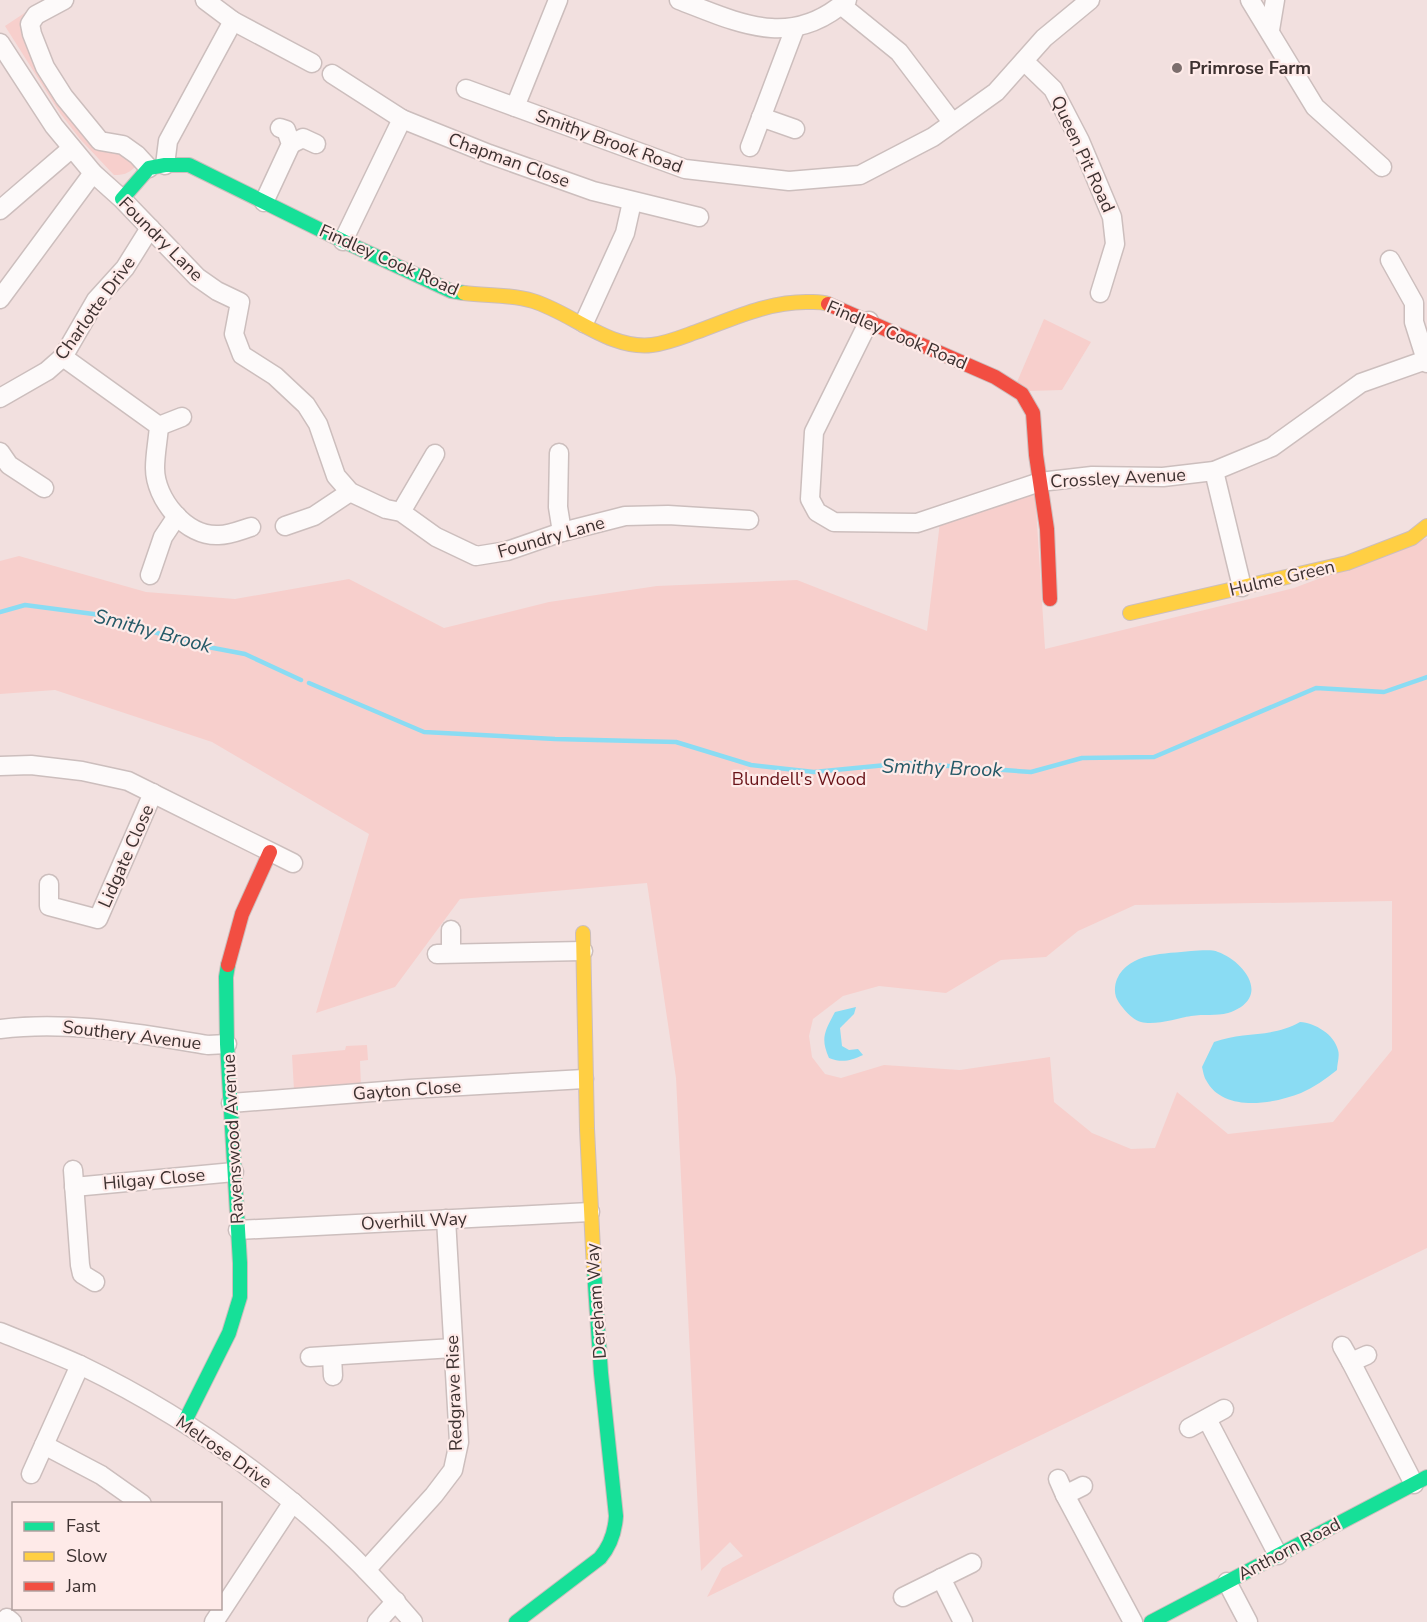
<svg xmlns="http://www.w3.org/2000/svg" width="1427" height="1622" viewBox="0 0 1427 1622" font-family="'Nunito Sans',sans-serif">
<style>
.green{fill:#f7cfcc;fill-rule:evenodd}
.water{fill:#8adcf3}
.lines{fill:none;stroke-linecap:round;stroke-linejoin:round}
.stream{stroke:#8adcf3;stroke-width:4.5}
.street-casing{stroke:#ccbebd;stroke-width:21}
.fast-casing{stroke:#ccbebd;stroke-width:16}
.slow-casing{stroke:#ccbebd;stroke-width:16}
.jam-casing{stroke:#ccbebd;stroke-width:16}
.street{stroke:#fdfafa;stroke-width:18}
.fast{stroke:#16e098;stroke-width:14}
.slow{stroke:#ffcf43;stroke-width:14}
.jam{stroke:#f24e42;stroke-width:14}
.poi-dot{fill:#7c6e6d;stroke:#feeae8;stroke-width:2}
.labels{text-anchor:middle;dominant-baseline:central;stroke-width:4.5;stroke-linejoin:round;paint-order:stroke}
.poi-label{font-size:18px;font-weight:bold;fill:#3d3130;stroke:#feeae8;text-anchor:start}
.street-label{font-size:18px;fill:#3d3130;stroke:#feeae8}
.park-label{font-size:18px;fill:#691318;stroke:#feeae8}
.water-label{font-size:20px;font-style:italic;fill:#255967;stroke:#feeae8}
</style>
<rect width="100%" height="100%" fill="#f2e0df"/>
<g class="green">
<path d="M 26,12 L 26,22 L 23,29 L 25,43 L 65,109 L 84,138 L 98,147 L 119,152 L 133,161 L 135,167 C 128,174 123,175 114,175 L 80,139 L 60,113 L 5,26 Z"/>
<path d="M 1044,319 L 1091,342 L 1062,390 L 1030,391 L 1017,382 Z"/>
<path d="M 1035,492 L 1045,649 L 1294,588 L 1427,538 L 1427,1248 L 707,1597 L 722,1568 L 743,1556 L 730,1542 L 701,1571 L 676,1078 L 647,883 L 460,899 L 395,987 L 316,1013 L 369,834 L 212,742 L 55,690 L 0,694 L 0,561 L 19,556 L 146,592 L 235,599 L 349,579 L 444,628 L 549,602 L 657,586 L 797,580 L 927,631 L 940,522 ZM 1392,901 L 1392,1050 L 1333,1122 L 1228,1134 L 1177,1092 L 1155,1148 L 1131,1149 L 1092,1133 L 1054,1102 L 1050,1057 L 960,1070 L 884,1065 L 841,1078 L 825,1074 L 812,1057 L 809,1036 L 813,1019 L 843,996 L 879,986 L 946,993 L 1001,960 L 1046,957 L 1078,931 L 1135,905 Z"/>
<path d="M 367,1045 L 368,1060 L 360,1061 L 361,1086 L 294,1090 L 292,1055 L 345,1050 L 346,1046 Z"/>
</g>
<g class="water">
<path d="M 1191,951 C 1199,951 1211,949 1218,952 C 1239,959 1267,989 1241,1007 C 1237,1009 1232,1012 1228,1013 C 1216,1016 1204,1014 1191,1016 C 1178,1018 1155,1026 1141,1022 C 1133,1021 1119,1005 1116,997 C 1114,991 1115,984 1117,979 C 1129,952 1166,954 1191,951 Z"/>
<path d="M 856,1007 L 854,1014 L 840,1028 L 842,1046 L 849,1050 L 858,1049 L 863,1055 C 850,1061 842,1063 829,1058 C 820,1038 825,1031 835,1012 Z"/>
<path d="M 1300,1022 C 1315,1023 1334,1034 1338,1050 C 1340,1056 1337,1064 1337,1070 C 1326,1079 1314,1087 1301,1093 C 1273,1104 1223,1113 1206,1080 C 1204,1077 1203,1071 1202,1067 L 1214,1042 C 1243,1031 1273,1038 1300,1022 Z"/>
</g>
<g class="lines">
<g class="stream">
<path d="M 0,612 L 25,605 L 101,615 L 192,644 L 245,654 L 301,680"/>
<path d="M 309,683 L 424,732 L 555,739 L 676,742 L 751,765 L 814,772 L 907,763 L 1031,772 L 1082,758 L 1154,757 L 1316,688 L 1384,692 L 1427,677"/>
</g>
<defs>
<g id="street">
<path d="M 64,0 L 36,15 L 30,24 L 32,34 L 45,67 L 64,97 L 100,141 L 123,145 L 137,155 L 149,168"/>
<path d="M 205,0 L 233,21 L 312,63"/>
<path d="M 679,0 C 739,23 791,50 847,0"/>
<path d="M 1250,0 L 1315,107 L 1382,167"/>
<path d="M 841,5 L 899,52 L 952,122"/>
<path d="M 1270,30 L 1275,0"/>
<path d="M 0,43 L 54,126 L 93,173 L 122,199 L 197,277 L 217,291 L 240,302 L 234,334 L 242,355 L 275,376 L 306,405 L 318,424 L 336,476 L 350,492 L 386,509 L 401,512 L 436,537 L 476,556 L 507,551 L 562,532 L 625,516 L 668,515 L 749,520"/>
<path d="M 1024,61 L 1053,89 L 1080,141 L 1112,217 L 1115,244 L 1100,293"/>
<path d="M 332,74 L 402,119 L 489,154 L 593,191 L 699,217"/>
<path d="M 466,89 L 685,169 L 789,181 L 860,175 L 933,137 L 996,92 L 1044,38 L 1090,0"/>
<path d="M 515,107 L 558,0"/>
<path d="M 761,117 L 795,129"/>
<path d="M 291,144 L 303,138 L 316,144"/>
<path d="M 750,147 L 795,28"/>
<path d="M 165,165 L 168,141 L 233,21"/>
<path d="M 264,202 L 291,144 L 286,130 L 280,128"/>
<path d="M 0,210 L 72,148"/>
<path d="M 343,241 L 402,119"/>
<path d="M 1390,260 L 1414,303 L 1414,322 L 1427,363"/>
<path d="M 0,299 L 93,173"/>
<path d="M 869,321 L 814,432 L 810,499 L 817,512 L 834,522 L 917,523 L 1040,482 L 1092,476 L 1163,477 L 1214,471 L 1272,447 L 1361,383 L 1426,360"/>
<path d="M 584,323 L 625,233 L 632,202"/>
<path d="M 63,357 L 159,426 C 158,440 155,454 155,468 C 155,499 186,537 219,535 C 230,535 241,530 251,527"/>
<path d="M 0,398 L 47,371 L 63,357 L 96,300 L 125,268 L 150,228"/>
<path d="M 159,426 L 182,417"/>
<path d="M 0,452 L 9,465 L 44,488"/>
<path d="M 559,453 L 558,507 L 562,532"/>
<path d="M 1214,471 L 1242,587"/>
<path d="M 401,512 L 435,454"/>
<path d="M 285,526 L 314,516 L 350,492"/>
<path d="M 150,575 L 163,537 L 177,516"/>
<path d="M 0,766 L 31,765 L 82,771 L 128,781 L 293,863"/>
<path d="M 49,884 L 49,906 L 98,919 L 153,793"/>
<path d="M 451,930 L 451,953"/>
<path d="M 437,954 L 583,951"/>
<path d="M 0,1029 C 70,1020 139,1034 208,1045 L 227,1044"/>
<path d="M 231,1103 L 410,1089 L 584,1079"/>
<path d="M 73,1170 L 80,1265 L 82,1274 L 95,1282"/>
<path d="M 74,1187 L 234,1172"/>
<path d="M 238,1230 L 590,1212"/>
<path d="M 0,1332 C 27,1343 54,1353 80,1365 C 207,1426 323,1515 413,1622"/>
<path d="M 1342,1346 L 1351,1362 L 1367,1355"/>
<path d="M 332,1356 L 333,1376"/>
<path d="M 310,1357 L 453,1348"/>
<path d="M 1351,1362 L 1414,1484"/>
<path d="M 80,1365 L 44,1445 L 101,1475 L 142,1504"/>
<path d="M 1207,1419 L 1278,1555"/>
<path d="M 1189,1428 L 1224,1409"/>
<path d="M 31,1474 L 44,1445"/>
<path d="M 1058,1479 L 1065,1495 L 1083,1486"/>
<path d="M 1065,1495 L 1133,1622"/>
<path d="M 366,1570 L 434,1495 L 453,1470 L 459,1442 L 446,1219"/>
<path d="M 941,1578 L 963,1622"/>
<path d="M 1227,1582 L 1248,1622"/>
<path d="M 903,1597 L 972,1563"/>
<path d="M 7,1618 L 12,1622"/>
<path d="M 214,1622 L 293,1502"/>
<path d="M 377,1622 L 396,1601"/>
</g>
<g id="fast">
<path d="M 122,199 L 149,168 L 165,165 L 189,165 L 343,241 L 451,291 L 464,293"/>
<path d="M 184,1423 L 229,1333 L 240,1297 L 240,1263 L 227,1044 L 226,977 L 228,965"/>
<path d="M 516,1622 L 600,1558 C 611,1545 615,1532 616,1516 L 601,1373 L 594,1270"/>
<path d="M 1151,1622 L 1427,1477"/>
</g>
<g id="slow">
<path d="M 464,293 C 487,296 511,294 533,301 C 572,313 610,350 652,345 C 668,343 682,337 696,332 C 732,319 767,302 806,302 C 814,302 821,301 828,304"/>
<path d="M 1130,613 L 1347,563 L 1412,538 L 1427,526"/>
<path d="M 583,933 L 587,1129 L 594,1270"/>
</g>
<g id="jam">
<path d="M 828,304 L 995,377 L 1022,394 L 1033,413 L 1036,455 L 1047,529 L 1050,599"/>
<path d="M 228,965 L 242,914 L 270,852"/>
</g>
</defs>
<use href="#street" class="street-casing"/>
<use href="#fast" class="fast-casing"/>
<use href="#slow" class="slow-casing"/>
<use href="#jam" class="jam-casing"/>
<use href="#street" class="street"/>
<use href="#fast" class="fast"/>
<use href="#slow" class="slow"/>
<use href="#jam" class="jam"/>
</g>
<circle class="poi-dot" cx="1177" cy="68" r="6"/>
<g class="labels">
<g class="poi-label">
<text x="1189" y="68">Primrose Farm</text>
</g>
<g class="street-label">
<text transform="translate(609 141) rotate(20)">Smithy Brook Road</text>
<text transform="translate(1083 154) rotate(65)">Queen Pit Road</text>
<text transform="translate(509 160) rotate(20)">Chapman Close</text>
<text transform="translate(161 239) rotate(45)">Foundry Lane</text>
<text transform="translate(389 260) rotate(24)">Findley Cook Road</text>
<text transform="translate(95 308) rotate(-54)">Charlotte Drive</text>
<text transform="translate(897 335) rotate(23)">Findley Cook Road</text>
<text transform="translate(1118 478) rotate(-3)">Crossley Avenue</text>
<text transform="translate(551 537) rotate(-16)">Foundry Lane</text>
<text transform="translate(1282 578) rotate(-13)">Hulme Green</text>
<text transform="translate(126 856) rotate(-66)">Lidgate Close</text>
<text transform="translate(132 1035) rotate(7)">Southery Avenue</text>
<text transform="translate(407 1090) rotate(-4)">Gayton Close</text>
<text transform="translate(233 1139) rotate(-93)">Ravenswood Avenue</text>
<text transform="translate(154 1179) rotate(-5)">Hilgay Close</text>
<text transform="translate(414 1221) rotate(-3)">Overhill Way</text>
<text transform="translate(596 1301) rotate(-94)">Dereham Way</text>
<text transform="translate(454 1393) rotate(-92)">Redgrave Rise</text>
<text transform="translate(224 1452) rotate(35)">Melrose Drive</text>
<text transform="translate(1289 1549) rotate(-28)">Anthorn Road</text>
</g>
<g class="park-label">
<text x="799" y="779">Blundell's Wood</text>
</g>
<g class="water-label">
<text transform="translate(153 631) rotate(15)">Smithy Brook</text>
<text transform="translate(942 768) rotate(2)">Smithy Brook</text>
</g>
</g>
<rect x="12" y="1502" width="210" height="108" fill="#feeae8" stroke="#b1a09e" stroke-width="1.5"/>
<rect x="24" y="1522" width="30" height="9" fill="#16e098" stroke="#b1a09e" stroke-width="1.5"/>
<text x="66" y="1532" font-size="18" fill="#3d3130">Fast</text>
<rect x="24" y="1552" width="30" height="9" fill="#ffcf43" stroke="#b1a09e" stroke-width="1.5"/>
<text x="66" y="1562" font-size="18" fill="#3d3130">Slow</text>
<rect x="24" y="1582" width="30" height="9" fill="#f24e42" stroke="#b1a09e" stroke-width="1.5"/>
<text x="66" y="1592" font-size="18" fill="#3d3130">Jam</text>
</svg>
